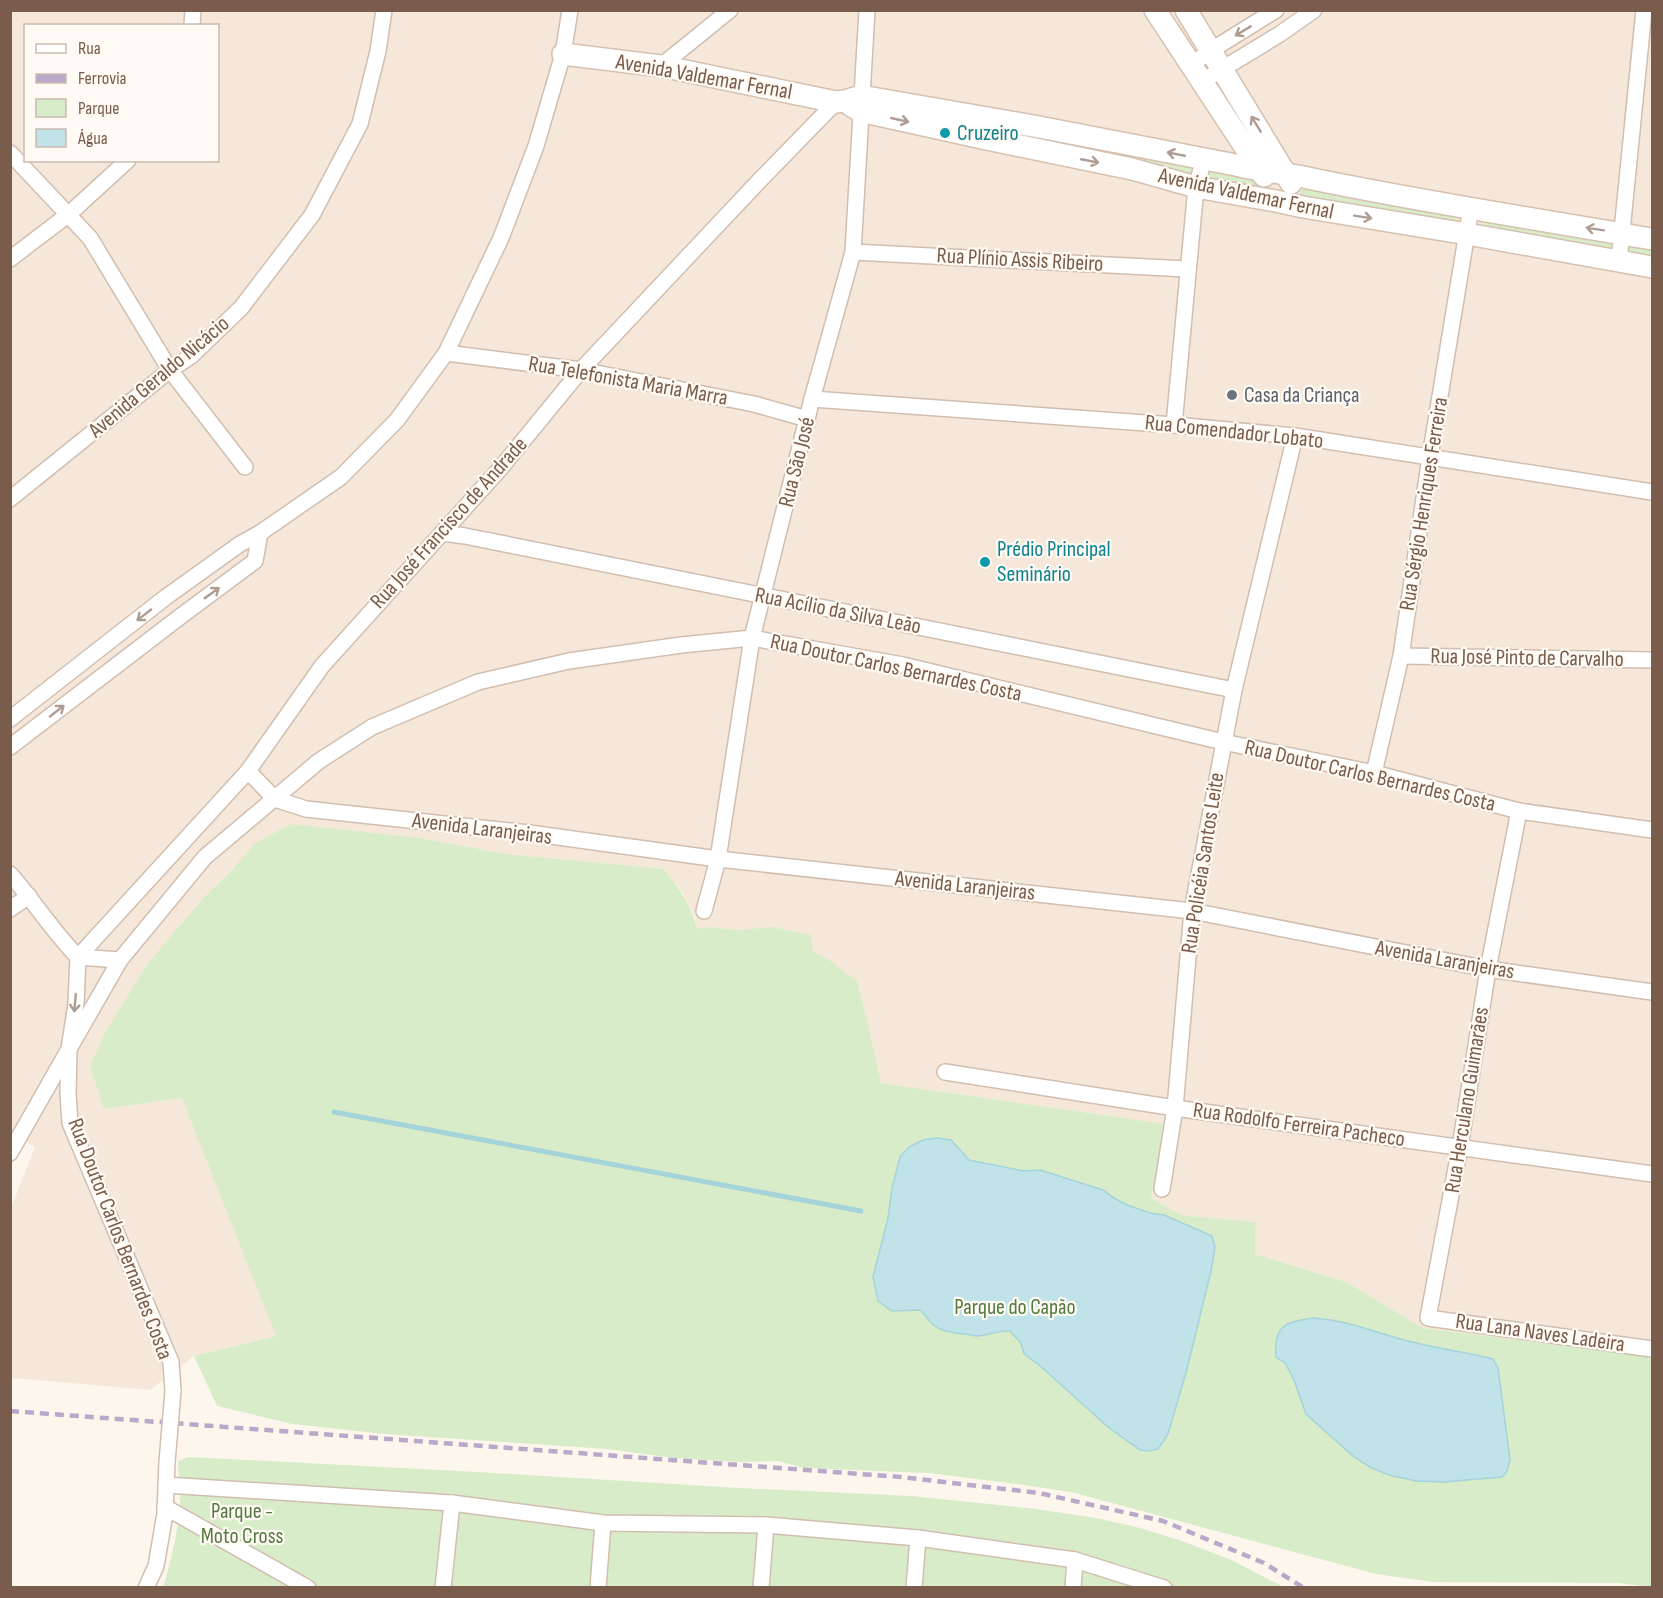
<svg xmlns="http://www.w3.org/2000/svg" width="1663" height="1598" viewBox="0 0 1663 1598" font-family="'Sofia Sans Condensed',sans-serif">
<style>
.residential{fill:#f5e8da;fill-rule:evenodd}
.green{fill:#d8ecc9}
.water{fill:#bfe3e8;stroke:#a5d3da;stroke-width:1.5}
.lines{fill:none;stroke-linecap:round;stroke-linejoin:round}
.stream{stroke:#a5d3da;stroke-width:5}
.street-casing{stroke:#d1beb0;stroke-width:18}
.secondary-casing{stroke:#d6c0b0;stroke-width:24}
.street{stroke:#fff;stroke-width:15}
.secondary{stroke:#fff;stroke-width:21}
.rail{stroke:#b9a8c9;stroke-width:4.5;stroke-dasharray:9 6;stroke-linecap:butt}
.street-bridge-casing{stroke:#d1beb0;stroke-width:18;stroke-linecap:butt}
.street-bridge{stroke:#fff;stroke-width:15}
.oneway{stroke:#af9d94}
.culture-dot{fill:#0f9aa8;stroke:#fffaf3;stroke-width:2}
.worship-dot{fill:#6b7280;stroke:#fffaf3;stroke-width:2}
.labels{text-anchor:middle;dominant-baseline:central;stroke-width:4.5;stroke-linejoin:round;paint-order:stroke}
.street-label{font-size:22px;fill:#7a5c4d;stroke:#fffaf3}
.culture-label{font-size:22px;fill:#0d838f;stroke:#fffaf3;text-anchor:start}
.worship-label{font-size:22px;fill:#5b616d;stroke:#fffaf3;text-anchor:start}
.park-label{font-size:22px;fill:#537a41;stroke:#fffaf3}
</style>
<rect width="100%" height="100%" fill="#fdf6ec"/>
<path class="residential" d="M 10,11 L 1652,11 L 1652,1357 L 1423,1328 L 1346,1282 L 1255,1254 L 1256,1222 L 1181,1215 L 1151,1198 L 1166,1124 L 881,1083 L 868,1024 L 857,981 L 751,931 L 709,927 L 697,930 L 695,917 L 683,893 L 664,869 L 507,854 L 420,838 L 254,844 L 231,871 L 203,898 L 148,963 L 107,1029 L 104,1109 L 182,1098 L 248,1243 L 276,1336 L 194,1356 L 150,1390 L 13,1378 L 11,1376 L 11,1208 L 35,1147 L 10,1134 ZM 26,26 L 218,26 L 218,160 L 26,160 Z"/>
<g class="green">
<path d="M 1056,135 L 1167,155 L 1165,171 L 1051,148 L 1052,141 Z"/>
<path d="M 1170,155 L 1251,170 L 1263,191 L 1168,171 Z"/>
<path d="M 1293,178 L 1401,198 L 1396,222 L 1308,205 Z"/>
<path d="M 1402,198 L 1455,211 L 1456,219 L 1454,226 L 1397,222 Z"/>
<path d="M 1487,218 L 1652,239 L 1652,267 L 1485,230 Z"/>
<path d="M 291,824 L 420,838 L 507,854 L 664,869 C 679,888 692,905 697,929 L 709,927 L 739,930 L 772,927 L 811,935 L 813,952 L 825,957 L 857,981 L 868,1024 L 881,1083 L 1166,1124 L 1151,1198 L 1181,1215 L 1256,1222 L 1255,1254 L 1346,1282 L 1423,1328 L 1652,1357 L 1652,1587 L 1618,1583 L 1433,1582 L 1376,1574 L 1071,1492 L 1017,1484 L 928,1473 L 804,1468 L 778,1461 L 740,1462 L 674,1458 L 606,1449 L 385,1434 L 292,1424 L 217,1406 L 194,1356 L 276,1336 L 182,1098 L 104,1109 L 90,1066 L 107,1029 L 148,963 L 203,898 L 231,871 L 254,844 Z"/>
<path d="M 189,1457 L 478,1472 L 738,1488 L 912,1496 L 1036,1509 L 1096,1518 L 1140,1528 L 1182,1541 L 1229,1559 L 1284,1587 L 163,1588 C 171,1560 178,1533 180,1504 C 181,1490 178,1476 178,1461 Z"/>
</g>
<g class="water">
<path d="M 937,1138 L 951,1140 L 969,1160 L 1024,1171 L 1040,1170 L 1103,1190 L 1114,1198 L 1127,1205 L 1150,1213 L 1164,1215 L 1212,1236 L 1215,1247 L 1211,1271 L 1187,1369 L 1168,1434 L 1158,1449 L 1149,1451 L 1140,1450 L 1108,1427 L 1038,1364 L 1024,1354 L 1021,1343 L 1010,1331 C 997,1330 990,1335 978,1336 C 973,1336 969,1334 964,1334 C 941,1332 934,1329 921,1310 L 892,1311 L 878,1301 L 873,1277 L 888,1218 L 892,1188 L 900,1157 L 909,1147 L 923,1140 Z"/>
<path d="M 1313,1318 C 1347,1320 1379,1334 1412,1342 C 1439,1349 1466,1352 1493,1359 L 1498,1368 L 1510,1460 L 1507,1471 L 1502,1477 L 1443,1482 L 1416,1481 L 1389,1475 L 1370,1467 L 1354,1457 L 1306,1414 L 1294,1380 L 1285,1363 L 1276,1357 C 1273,1325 1286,1322 1313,1318 Z"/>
</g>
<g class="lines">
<path class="stream" d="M 334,1112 L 861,1211"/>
<defs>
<g id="street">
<path d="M 192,26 L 193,10"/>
<path d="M 661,66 L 730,10"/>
<path d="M 1190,66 L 1210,51 L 1276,10"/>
<path d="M 1201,82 L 1280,34 L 1314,10"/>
<path d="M 10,153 L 90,238 L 170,370 L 245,467"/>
<path d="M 853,252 L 1187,269"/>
<path d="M 10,259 L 69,214 L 128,160"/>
<path d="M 1619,261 L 1644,10"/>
<path d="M 446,353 L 581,370 L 754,404 L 807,419"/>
<path d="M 812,399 L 1174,425 L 1295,436 L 1652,492"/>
<path d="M 1174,425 L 1196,187 L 1204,159"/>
<path d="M 10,499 L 170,370 L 191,356 L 241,308 L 312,215 L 360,124 L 378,51 L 384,10"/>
<path d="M 442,533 L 465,536 L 1234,690"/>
<path d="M 1401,656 L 1652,660"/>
<path d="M 10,719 L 166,597 L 240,544 L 260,533 L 341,477 L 397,420 L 446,353 L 501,238 L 536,146 L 563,54 L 570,10"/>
<path d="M 10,747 L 181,616 L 255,561 L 260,533"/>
<path d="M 248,771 L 275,799 L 306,809 L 529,833 L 718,859 L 1192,911 L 1488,969 L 1652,992"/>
<path d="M 1374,773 L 1401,656 L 1430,457 L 1471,208"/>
<path d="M 1519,811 L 1488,969 L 1460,1147 L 1428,1318 L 1652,1349"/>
<path d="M 10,874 C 34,901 53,932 78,957"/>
<path d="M 10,909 L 29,896"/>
<path d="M 704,911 L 718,859 L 752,638 L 812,399 L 853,252 L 867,10"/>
<path d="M 78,957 L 248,771 L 322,666 L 499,470 L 581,370 L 760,180 L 836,102"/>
<path d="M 78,957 L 120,960"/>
<path d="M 945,1072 L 1175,1108 L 1652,1174"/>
<path d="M 10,1153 L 69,1049 L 76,1004 L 78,957"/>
<path d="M 1162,1189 L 1175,1108 L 1192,911 L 1234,690 L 1295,436"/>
<path d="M 173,1391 L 171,1362 L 70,1123 L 68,1093 L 69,1049 L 120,960 L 205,857 L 319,761 L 372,727 L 478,682 L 569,661 L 681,645 L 752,638 L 903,665 L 1223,742 L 1374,773 L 1519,811 L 1652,830"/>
<path d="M 166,1485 L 452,1503 L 603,1523 L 766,1525 L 918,1538 L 1075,1560 L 1164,1588"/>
<path d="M 165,1507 L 308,1588"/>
<path d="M 146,1588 L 156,1566 L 165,1514 L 167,1462"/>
<path d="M 443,1588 L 452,1503"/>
<path d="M 598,1588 L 603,1523"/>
<path d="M 761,1588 L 766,1525"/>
<path d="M 914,1588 L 918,1538"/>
<path d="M 1073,1588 L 1075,1560"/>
</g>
<g id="secondary">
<path d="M 1155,10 L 1264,176"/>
<path d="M 1186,10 L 1291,183"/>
<path d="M 563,54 L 661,66 L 836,102 L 845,101 L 861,96 L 1039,127 L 1236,165 C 1260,171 1284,173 1308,178 C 1422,202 1537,219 1652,239"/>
<path d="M 850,105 L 860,111 L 982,138 L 1132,169 L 1196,187 L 1276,201 L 1303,207 L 1467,234 L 1652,267"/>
</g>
</defs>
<use href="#street" class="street-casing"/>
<use href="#secondary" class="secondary-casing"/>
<use href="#street" class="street"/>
<use href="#secondary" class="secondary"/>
<path class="rail" d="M 10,1411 L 901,1477 L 1039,1493 L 1163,1521 L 1264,1563 L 1304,1588"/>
<defs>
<path id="street-bridge" d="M 167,1462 L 173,1391"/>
</defs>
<use href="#street-bridge" class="street-bridge-casing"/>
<use href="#street-bridge" class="street-bridge"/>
</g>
<defs><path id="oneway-shaft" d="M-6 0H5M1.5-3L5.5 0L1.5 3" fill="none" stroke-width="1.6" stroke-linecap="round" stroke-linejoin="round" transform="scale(1.5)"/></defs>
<g class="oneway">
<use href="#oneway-shaft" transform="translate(1243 31) rotate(149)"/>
<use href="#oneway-shaft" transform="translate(900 120) rotate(13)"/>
<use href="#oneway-shaft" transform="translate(1256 124) rotate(-121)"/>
<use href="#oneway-shaft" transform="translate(1176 154) rotate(-169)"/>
<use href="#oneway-shaft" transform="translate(1090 161) rotate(11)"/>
<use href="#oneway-shaft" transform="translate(1363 217) rotate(9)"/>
<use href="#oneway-shaft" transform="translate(1595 229) rotate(-171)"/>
<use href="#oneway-shaft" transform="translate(212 593) rotate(-36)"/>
<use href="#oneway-shaft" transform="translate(144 615) rotate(142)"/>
<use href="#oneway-shaft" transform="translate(57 711) rotate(-38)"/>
<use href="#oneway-shaft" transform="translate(75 1003) rotate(95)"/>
</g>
<g class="culture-dot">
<circle cx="945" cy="133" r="6"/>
<circle cx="985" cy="562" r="6"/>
</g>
<circle class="worship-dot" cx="1232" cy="395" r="6"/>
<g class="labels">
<g class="street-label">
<text transform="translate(704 77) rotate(10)">Avenida Valdemar Fernal</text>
<text transform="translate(1246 194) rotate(12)">Avenida Valdemar Fernal</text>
<text transform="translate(1020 260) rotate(3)">Rua Plínio Assis Ribeiro</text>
<text transform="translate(159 377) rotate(-40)">Avenida Geraldo Nicácio</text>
<text transform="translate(628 381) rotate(10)">Rua Telefonista Maria Marra</text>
<text transform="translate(1234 432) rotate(6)">Rua Comendador Lobato</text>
<text transform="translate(797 462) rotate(-76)">Rua São José</text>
<text transform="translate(1424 504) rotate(-81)">Rua Sérgio Henriques Ferreira</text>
<text transform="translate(449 523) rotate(-48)">Rua José Francisco de Andrade</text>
<text transform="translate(838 611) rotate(11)">Rua Acílio da Silva Leão</text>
<text transform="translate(1527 658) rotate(1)">Rua José Pinto de Carvalho</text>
<text transform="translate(896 668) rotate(12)">Rua Doutor Carlos Bernardes Costa</text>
<text transform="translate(1370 776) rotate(13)">Rua Doutor Carlos Bernardes Costa</text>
<text transform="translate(482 829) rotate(7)">Avenida Laranjeiras</text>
<text transform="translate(1203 863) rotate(-81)">Rua Policéia Santos Leite</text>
<text transform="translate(965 886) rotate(6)">Avenida Laranjeiras</text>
<text transform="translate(1445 960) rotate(10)">Avenida Laranjeiras</text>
<text transform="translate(1467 1100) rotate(-81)">Rua Herculano Guimarães</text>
<text transform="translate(1299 1125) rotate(8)">Rua Rodolfo Ferreira Pacheco</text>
<text transform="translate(120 1239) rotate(69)">Rua Doutor Carlos Bernardes Costa</text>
<text transform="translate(1540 1333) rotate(8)">Rua Lana Naves Ladeira</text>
</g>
<g class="culture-label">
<text x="957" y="133">Cruzeiro</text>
<text x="997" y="549">Prédio Principal<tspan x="997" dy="25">Seminário</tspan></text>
</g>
<g class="worship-label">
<text x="1244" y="395">Casa da Criança</text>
</g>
<g class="park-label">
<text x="1015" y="1307">Parque do Capão</text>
<text x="242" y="1511">Parque -<tspan x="242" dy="25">Moto Cross</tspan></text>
</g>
</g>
<rect width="1663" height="1598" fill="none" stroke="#7a5c4d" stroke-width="24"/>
<rect x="24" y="24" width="195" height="138" fill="#fffaf3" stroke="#cabbb1" stroke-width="1.5"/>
<rect x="36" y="44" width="30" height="9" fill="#ffffff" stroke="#cabbb1" stroke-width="1.5"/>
<text x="78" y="54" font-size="18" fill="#7a5c4d">Rua</text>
<rect x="36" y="74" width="30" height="9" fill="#b9a8c9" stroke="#cabbb1" stroke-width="1.5"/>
<text x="78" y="84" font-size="18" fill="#7a5c4d">Ferrovia</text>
<rect x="36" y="99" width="30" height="18" fill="#d8ecc9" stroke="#cabbb1" stroke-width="1.5"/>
<text x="78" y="114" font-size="18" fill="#7a5c4d">Parque</text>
<rect x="36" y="129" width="30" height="18" fill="#bfe3e8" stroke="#cabbb1" stroke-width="1.5"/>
<text x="78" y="144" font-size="18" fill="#7a5c4d">Água</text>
</svg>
